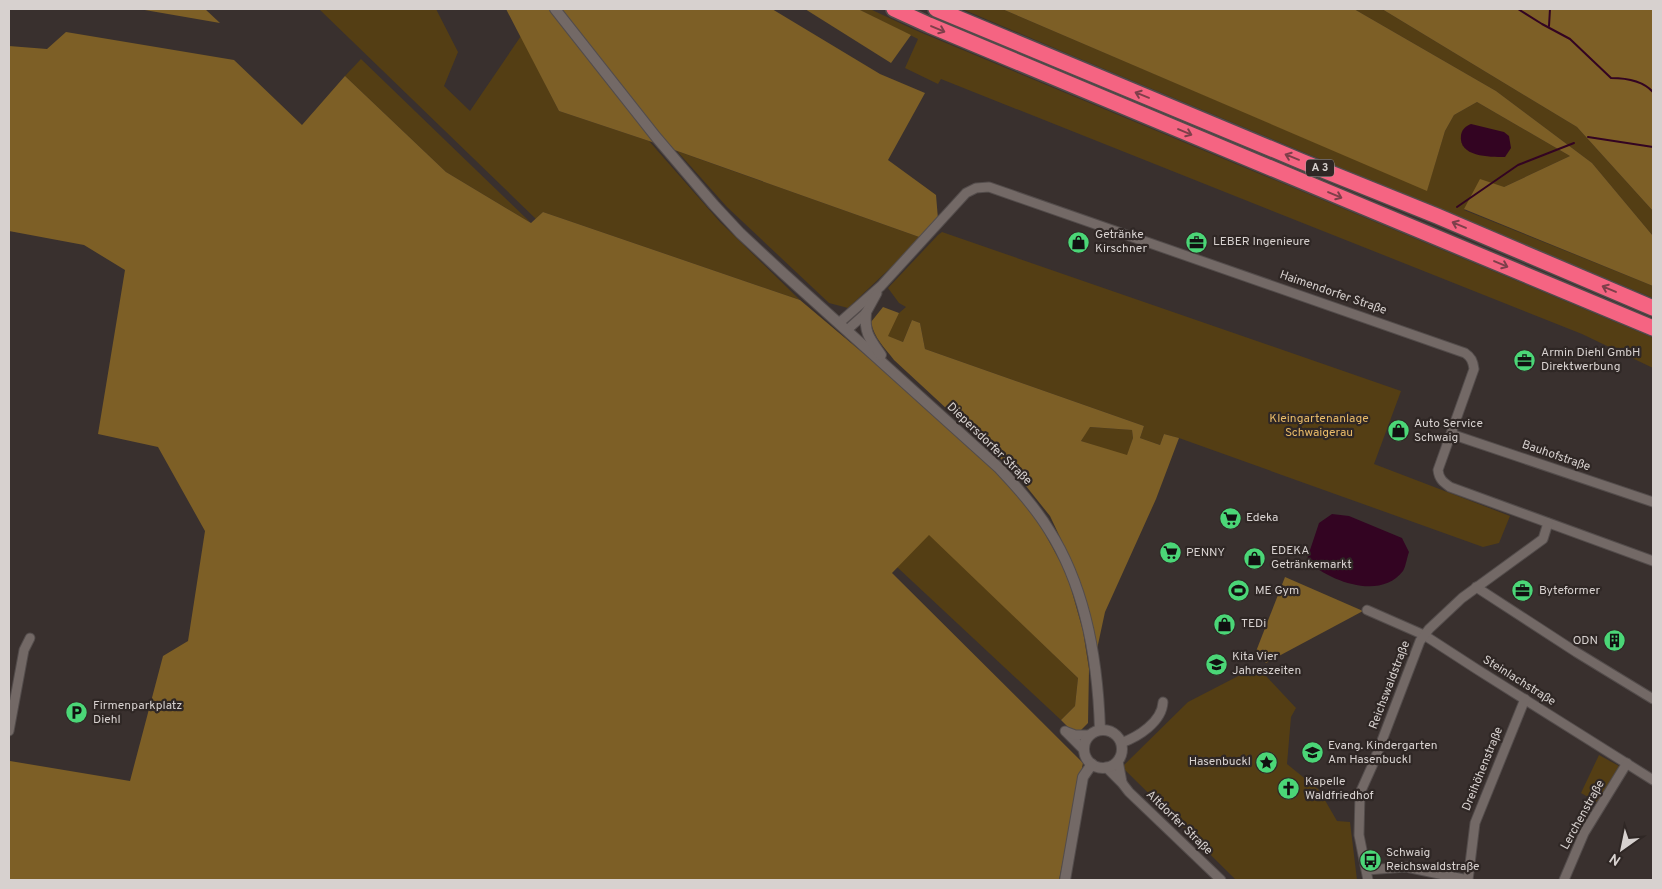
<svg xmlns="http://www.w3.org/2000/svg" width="1662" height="889" viewBox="0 0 1662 889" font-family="Overpass,sans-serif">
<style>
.green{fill:#543e14}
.forest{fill:#7d5f26;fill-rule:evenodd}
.water{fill:#330422}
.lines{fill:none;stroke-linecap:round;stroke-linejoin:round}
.stream{stroke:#330422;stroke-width:2}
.minor-casing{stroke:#534c4b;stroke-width:11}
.tertiary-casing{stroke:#534c4b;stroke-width:12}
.motorway-casing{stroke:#534c4b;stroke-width:18}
.minor{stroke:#736966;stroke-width:9}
.tertiary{stroke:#736966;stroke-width:10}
.motorway{stroke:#f56482;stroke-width:15}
.oneway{stroke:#7e3f4a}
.labels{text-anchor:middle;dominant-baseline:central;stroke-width:4.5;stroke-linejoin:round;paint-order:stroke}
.shield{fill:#2f2725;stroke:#a59e9c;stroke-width:1}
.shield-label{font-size:11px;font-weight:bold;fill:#d7d1cf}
.poi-label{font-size:12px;fill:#d7d1cf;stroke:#2f2725;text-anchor:start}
.street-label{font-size:12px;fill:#d7d1cf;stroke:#2f2725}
.park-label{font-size:12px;fill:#e8ba68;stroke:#2f2725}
</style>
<rect width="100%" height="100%" fill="#39302e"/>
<g class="green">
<path d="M 319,9 L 436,9 L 458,52 L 444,86 L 470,111 L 521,36 L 559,111 L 649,141 L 720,222 L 800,300 L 543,212 L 536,219 Z"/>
<path d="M 858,9 L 870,9 L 915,30 L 1651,337 L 1653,338 L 1653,368 L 1582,334 L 941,79 L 938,84 L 905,68 L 918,39 Z"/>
<path d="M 962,9 L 1002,9 L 1427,190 L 1445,131 L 1454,115 L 1477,102 L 1570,156 L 1504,187 L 1464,210 L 1653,286 L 1653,298 L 1073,56 Z"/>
<path d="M 1354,9 L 1382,9 L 1577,127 L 1653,211 L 1653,236 L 1592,163 L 1496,91 Z"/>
<path d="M 361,59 L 531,223 L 446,172 L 345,76 Z"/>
<path d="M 677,151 L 922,238 L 848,308 L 829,303 L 727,207 Z"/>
<path d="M 942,232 L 1401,391 L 1374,464 L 1510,516 L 1499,543 L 1483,547 L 1179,438 L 1164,434 L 1160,445 L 1140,438 L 1144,426 L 925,349 L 920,323 L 912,320 L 903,342 L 887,336 L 899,313 L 906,307 L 899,303 L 888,288 L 938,235 Z"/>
<path d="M 1089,427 L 1132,430 L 1133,438 L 1127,456 L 1081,441 Z"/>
<path d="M 929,534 L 1078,678 L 1075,706 L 1061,720 L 897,567 Z"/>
<path d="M 1248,671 L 1266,676 L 1296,708 L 1291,717 L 1287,764 L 1319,790 L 1337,821 L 1350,822 L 1357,880 L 1236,880 L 1122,767 L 1188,702 Z"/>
<path d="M 1599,755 L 1619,766 L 1597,802 L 1581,793 Z"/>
</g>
<g class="forest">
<path d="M 139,9 L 205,9 L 220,23 Z"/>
<path d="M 506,9 L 772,9 L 880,74 L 925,93 L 888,160 L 936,195 L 938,219 L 922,238 L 649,141 L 559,111 Z"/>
<path d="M 805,9 L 858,9 L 911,35 L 891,63 Z"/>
<path d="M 1002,9 L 1354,9 L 1496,91 L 1592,163 L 1653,236 L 1653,286 L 1464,209 L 1480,179 L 1504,187 L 1570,156 L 1477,102 L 1454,115 L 1445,131 L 1427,191 Z"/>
<path d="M 1382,9 L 1653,9 L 1653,211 L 1577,127 Z"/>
<path d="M 66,32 L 234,60 L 302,125 L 345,76 L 446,172 L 531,223 L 543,212 L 800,300 L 921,402 L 1000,474 L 1034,514 L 1067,574 L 1083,631 L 1089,669 L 1088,723 L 1076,735 L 1061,720 L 1075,706 L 1078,678 L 929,535 L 892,573 L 1083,763 L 1059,880 L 9,880 L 10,761 L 130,781 L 163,656 L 188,641 L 205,531 L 158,447 L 98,434 L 125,270 L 84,245 L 9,231 L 9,46 L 47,49 Z"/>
<path d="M 883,307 L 899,313 L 888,336 L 903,342 L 912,320 L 920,323 L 925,349 L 1144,426 L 1140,438 L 1160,445 L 1164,434 L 1179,438 L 1156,499 L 1105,612 L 1097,649 L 1093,630 L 1081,588 L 1067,552 L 1050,516 L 1014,471 L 894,360 C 885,348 874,338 871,322 ZM 1090,427 L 1132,430 L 1133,438 L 1127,455 L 1081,441 Z"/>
<path d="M 1285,577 L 1363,611 L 1266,663 L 1255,654 Z"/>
</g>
<g class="water">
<path d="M 1471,124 L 1504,132 L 1509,136 L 1511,148 L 1505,157 C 1489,157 1458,157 1461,135 C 1462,129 1466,126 1471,124 Z"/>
<path d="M 1332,514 L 1349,516 L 1402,538 L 1409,552 C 1407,557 1406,566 1403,571 C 1380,601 1330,581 1307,561 L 1308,556 L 1319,523 Z"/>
</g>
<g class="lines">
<g class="stream">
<path d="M 1518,9 L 1542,24 L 1570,39 L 1611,78 C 1625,78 1643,81 1653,92"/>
<path d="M 1549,26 L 1550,9"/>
<path d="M 1588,137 L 1653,147"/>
<path d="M 1457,207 L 1518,165 L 1574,143"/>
</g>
<defs>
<g id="minor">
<path d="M 839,323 L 881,286 L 966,193 L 976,188 L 989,187 L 1465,353 C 1471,357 1473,361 1474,369 L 1438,470 C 1439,479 1443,482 1450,487 L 1653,561"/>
<path d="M 847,330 L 866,313 L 877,293"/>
<path d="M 1451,434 L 1653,502"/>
<path d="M 1476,587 L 1576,652 L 1653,699"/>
<path d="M 1367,610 L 1424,635 L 1478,670 L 1653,780"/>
<path d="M 9,731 L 24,650 L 30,638"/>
<path d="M 1065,731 L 1084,750"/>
<path d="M 1067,732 L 1075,735 L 1090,735"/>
<path d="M 1121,743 C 1138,737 1162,722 1163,702"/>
<path d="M 1118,761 L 1122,782"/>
<path d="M 1106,767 L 1122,783 L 1129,792 L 1221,880"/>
<path d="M 1367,870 L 1406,867 L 1468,880"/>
<path d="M 1368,880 L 1359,835 L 1360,793 L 1373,764 L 1420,641 L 1429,629 L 1462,598 L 1543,539 L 1548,523"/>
<path d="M 1468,880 L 1475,823 L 1525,699"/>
<path d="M 1564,880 L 1584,833 L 1627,763"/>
</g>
<g id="tertiary">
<path d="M 555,9 L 656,137 L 714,205 L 740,233 L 783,273 L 999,468 C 1017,487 1035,507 1049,530 C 1086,588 1098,662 1100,730"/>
<path d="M 866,313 C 864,333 870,339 881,355"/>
<circle cx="1103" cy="749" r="19"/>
<path d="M 1065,880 L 1083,777 L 1092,764"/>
</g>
<g id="motorway">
<path d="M 894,9 L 929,25 L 1653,328"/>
<path d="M 936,9 L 1303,162 L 1437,216 L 1653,308"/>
</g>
</defs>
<use href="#minor" class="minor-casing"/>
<use href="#tertiary" class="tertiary-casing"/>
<use href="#motorway" class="motorway-casing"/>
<use href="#minor" class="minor"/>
<use href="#tertiary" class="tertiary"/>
<use href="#motorway" class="motorway"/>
</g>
<defs><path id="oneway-shaft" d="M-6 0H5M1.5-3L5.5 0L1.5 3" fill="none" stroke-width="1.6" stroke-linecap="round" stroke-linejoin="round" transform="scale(1.25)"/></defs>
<g class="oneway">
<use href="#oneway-shaft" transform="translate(938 29) rotate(23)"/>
<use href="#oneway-shaft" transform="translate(1142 95) rotate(-158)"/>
<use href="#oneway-shaft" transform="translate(1185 132) rotate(23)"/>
<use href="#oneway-shaft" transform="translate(1292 157) rotate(-158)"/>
<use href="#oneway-shaft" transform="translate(1335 195) rotate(23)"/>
<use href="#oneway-shaft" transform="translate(1459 225) rotate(-157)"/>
<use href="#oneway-shaft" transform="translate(1501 264) rotate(23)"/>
<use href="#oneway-shaft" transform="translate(1609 289) rotate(-157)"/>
</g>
<defs>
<symbol id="shop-disc" viewBox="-11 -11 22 22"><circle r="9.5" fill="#4bd677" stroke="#2f2725"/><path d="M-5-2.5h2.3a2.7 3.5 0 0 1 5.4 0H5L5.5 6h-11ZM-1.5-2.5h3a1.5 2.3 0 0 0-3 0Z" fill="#111"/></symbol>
<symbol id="office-disc" viewBox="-11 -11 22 22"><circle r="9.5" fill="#4bd677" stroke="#2f2725"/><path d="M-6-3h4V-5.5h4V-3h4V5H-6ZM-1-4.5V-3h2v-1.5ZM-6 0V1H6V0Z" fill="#111"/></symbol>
<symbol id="supermarket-disc" viewBox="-11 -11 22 22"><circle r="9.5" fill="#4bd677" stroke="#2f2725"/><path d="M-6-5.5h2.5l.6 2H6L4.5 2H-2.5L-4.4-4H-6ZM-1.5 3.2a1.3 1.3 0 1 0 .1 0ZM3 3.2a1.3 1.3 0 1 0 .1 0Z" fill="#111"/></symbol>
<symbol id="stadium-disc" viewBox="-11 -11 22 22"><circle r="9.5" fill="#4bd677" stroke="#2f2725"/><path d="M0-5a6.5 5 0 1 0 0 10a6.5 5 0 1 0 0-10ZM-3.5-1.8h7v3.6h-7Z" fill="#111"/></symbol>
<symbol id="building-disc" viewBox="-11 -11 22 22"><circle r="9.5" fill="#4bd677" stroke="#2f2725"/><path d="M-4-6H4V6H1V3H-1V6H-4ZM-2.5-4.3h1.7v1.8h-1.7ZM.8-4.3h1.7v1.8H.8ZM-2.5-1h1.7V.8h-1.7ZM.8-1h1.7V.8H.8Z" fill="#111"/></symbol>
<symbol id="school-disc" viewBox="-11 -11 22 22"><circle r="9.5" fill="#4bd677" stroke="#2f2725"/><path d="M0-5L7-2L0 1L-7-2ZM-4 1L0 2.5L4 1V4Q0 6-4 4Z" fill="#111"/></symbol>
<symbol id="parking-disc" viewBox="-11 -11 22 22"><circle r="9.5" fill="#4bd677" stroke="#2f2725"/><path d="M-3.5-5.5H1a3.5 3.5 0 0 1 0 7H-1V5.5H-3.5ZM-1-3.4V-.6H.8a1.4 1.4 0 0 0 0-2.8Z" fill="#111"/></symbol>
<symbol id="sight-disc" viewBox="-11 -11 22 22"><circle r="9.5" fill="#4bd677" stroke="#2f2725"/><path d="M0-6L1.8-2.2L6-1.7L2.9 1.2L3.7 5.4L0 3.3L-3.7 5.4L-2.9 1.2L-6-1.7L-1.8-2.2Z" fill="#111"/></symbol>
<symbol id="church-disc" viewBox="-11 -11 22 22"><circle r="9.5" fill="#4bd677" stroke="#2f2725"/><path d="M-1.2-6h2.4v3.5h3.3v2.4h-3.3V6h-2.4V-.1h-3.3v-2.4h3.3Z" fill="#111"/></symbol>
<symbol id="bus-disc" viewBox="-11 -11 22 22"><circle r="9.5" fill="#4bd677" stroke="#2f2725"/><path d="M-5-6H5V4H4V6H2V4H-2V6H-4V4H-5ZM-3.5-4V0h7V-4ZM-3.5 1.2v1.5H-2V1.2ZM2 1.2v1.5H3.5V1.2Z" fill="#111"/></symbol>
</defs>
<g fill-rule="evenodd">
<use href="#shop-disc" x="1066" y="230" width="25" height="25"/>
<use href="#office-disc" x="1184" y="230" width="25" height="25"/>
<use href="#office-disc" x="1512" y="348" width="25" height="25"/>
<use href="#shop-disc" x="1386" y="418" width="25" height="25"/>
<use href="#supermarket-disc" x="1218" y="506" width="25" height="25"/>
<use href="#supermarket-disc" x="1158" y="540" width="25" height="25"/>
<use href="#shop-disc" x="1242" y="546" width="25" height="25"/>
<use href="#stadium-disc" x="1226" y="578" width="25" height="25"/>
<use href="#office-disc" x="1510" y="578" width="25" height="25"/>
<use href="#shop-disc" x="1212" y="612" width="25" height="25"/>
<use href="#building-disc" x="1602" y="628" width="25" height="25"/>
<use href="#school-disc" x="1204" y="652" width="25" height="25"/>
<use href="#parking-disc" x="64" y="700" width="25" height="25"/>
<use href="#school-disc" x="1300" y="740" width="25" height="25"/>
<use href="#sight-disc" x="1254" y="750" width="25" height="25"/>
<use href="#church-disc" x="1276" y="776" width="25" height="25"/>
<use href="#bus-disc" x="1358" y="848" width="25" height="25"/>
</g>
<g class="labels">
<rect class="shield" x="1306" y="159.5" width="28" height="17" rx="4"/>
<g class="shield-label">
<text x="1320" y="168">A 3</text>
</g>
<g class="poi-label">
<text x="1095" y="235">Getränke<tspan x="1095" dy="14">Kirschner</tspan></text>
<text x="1213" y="242">LEBER Ingenieure</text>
<text x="1541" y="353">Armin Diehl GmbH<tspan x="1541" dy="14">Direktwerbung</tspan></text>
<text x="1414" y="424">Auto Service<tspan x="1414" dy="14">Schwaig</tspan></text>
<text x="1246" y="518">Edeka</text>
<text x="1271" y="551">EDEKA<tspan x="1271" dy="14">Getränkemarkt</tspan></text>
<text x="1186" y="553">PENNY</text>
<text x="1255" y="591">ME Gym</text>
<text x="1539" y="591">Byteformer</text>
<text x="1241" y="624">TEDi</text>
<text x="1598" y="641" text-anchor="end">ODN</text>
<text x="1232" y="657">Kita Vier<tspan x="1232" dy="14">Jahreszeiten</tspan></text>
<text x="93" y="706">Firmenparkplatz<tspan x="93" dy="14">Diehl</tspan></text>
<text x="1328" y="746">Evang. Kindergarten<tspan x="1328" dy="14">Am Hasenbuckl</tspan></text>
<text x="1251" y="762" text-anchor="end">Hasenbuckl</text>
<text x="1305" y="782">Kapelle<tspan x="1305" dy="14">Waldfriedhof</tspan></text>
<text x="1386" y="853">Schwaig<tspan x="1386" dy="14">Reichswaldstraße</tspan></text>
</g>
<g class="street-label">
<text transform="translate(1333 293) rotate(19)">Haimendorfer Straße</text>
<text transform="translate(989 444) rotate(44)">Diepersdorfer Straße</text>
<text transform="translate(1556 456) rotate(19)">Bauhofstraße</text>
<text transform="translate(1519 681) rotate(32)">Steinlachstraße</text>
<text transform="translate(1390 685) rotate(-69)">Reichswaldstraße</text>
<text transform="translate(1483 769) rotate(-68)">Dreihöhenstraße</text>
<text transform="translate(1583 815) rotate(-61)">Lerchenstraße</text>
<text transform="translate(1179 823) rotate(44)">Altdorfer Straße</text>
</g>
<g class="park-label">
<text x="1319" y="419">Kleingartenanlage<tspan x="1319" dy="14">Schwaigerau</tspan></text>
</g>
</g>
<rect width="1662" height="889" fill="none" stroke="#d7d1cf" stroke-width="20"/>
<g transform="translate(1622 849) rotate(213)" stroke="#2f2725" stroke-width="4" paint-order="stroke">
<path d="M0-4L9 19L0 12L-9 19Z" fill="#d7d1cf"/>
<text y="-8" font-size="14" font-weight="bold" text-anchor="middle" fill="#d7d1cf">N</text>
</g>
</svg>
